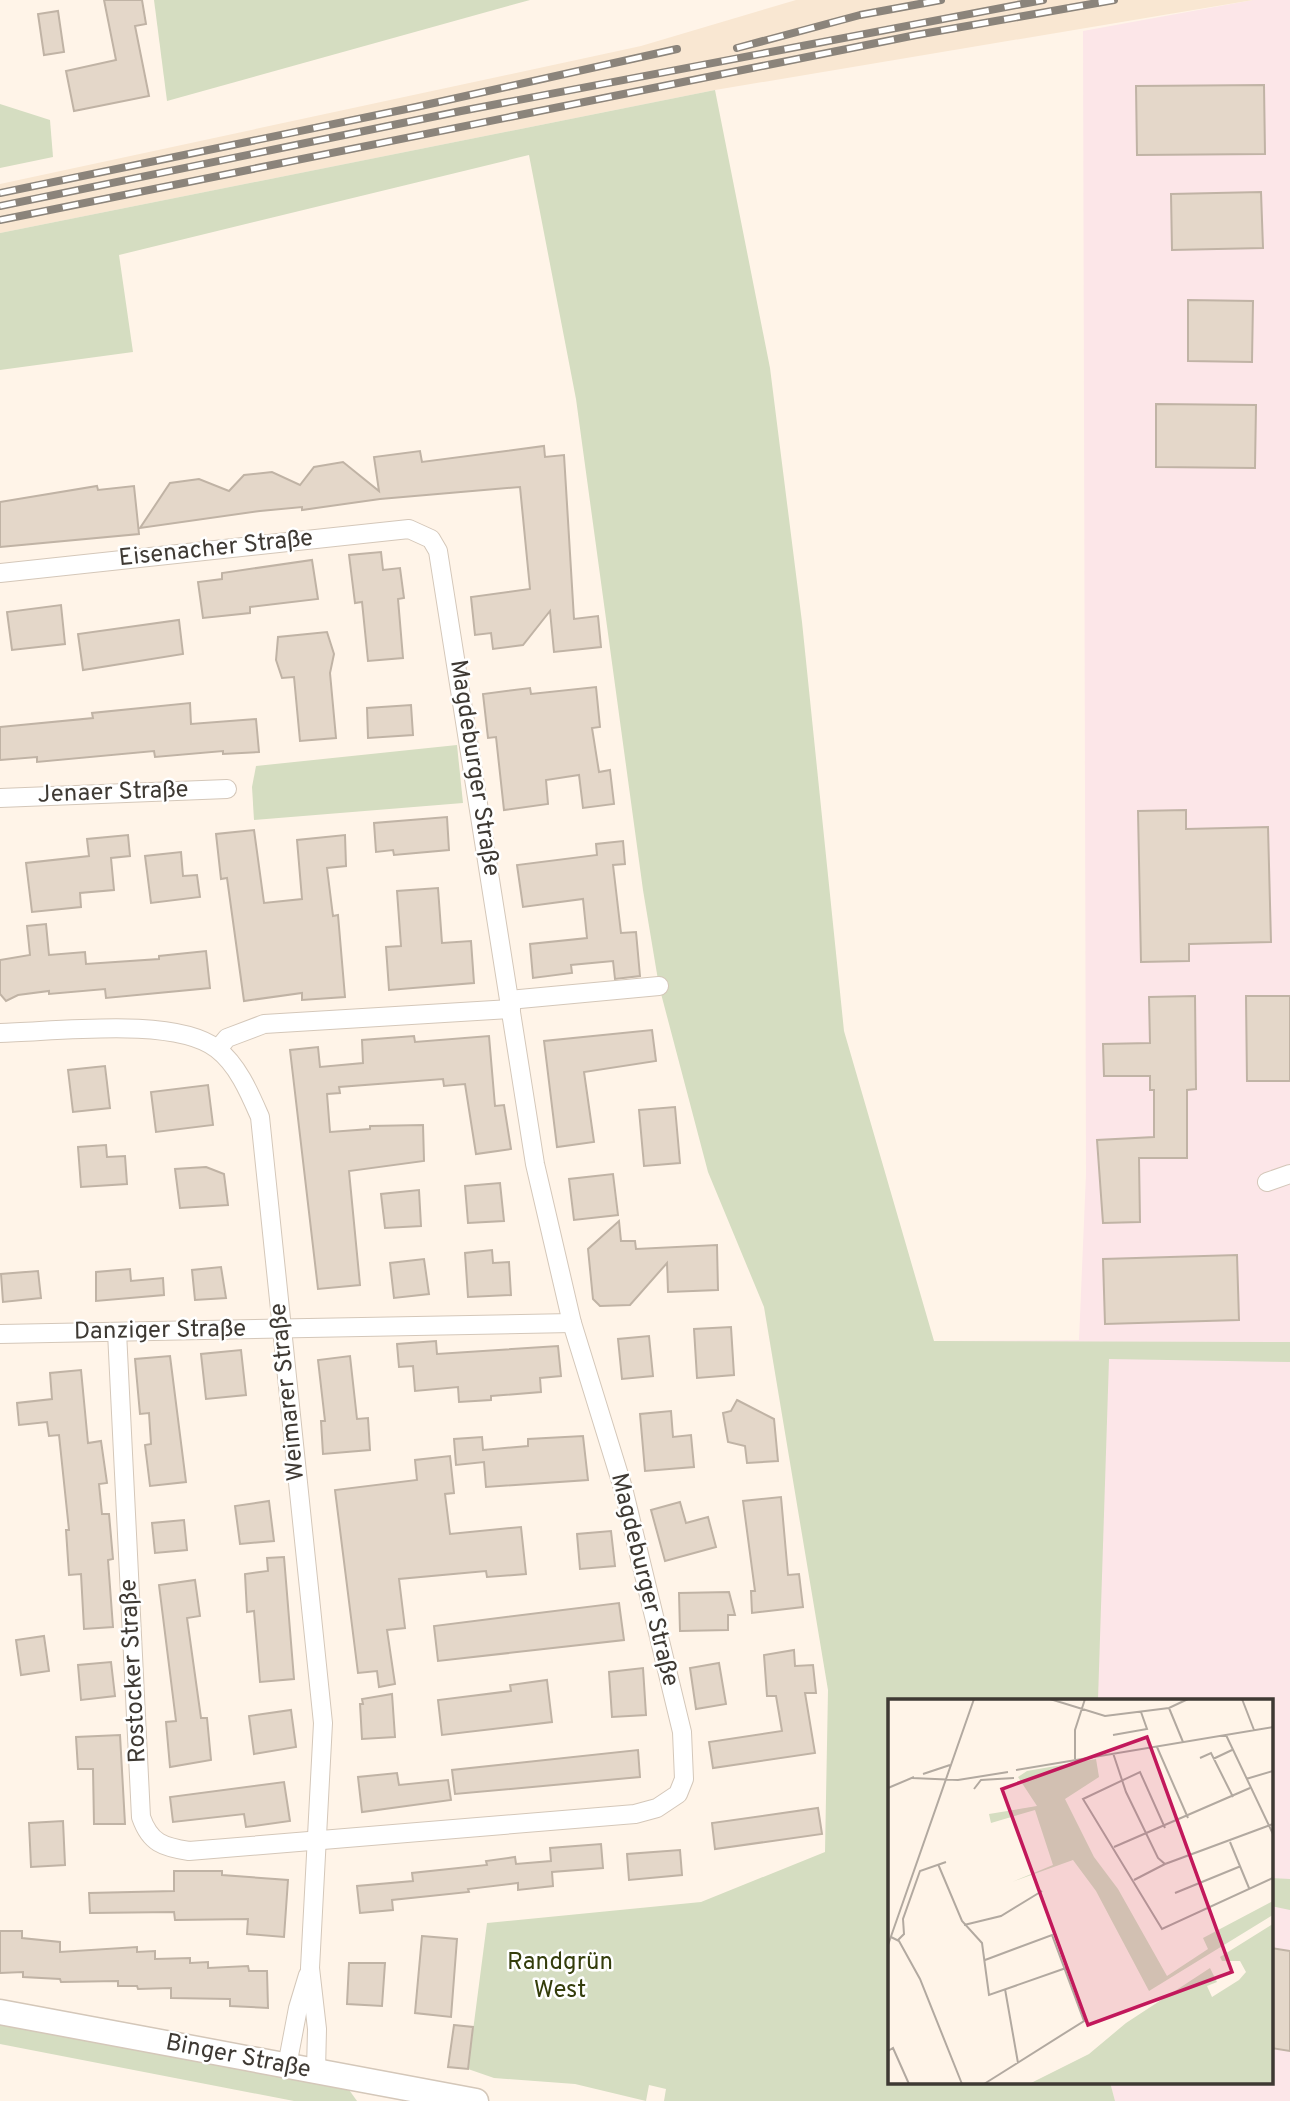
<svg xmlns="http://www.w3.org/2000/svg" width="1290" height="2101" viewBox="0 0 1290 2101" font-family="Overpass,sans-serif">
<style>
.commercial{fill:#fce6e8}
.built{fill:#f9e7d2}
.green{fill:#d5ddc1}
.building{fill:#e4d7c9;stroke:#c0b3a5;stroke-width:2}
.lines{fill:none;stroke-linecap:round;stroke-linejoin:round}
.minor-casing{stroke:#d4c7b9;stroke-width:20}
.secondary-casing{stroke:#d4c7b9;stroke-width:27}
.minor{stroke:#fff;stroke-width:18}
.secondary{stroke:#fff;stroke-width:24}
.rail-casing{stroke:#8b847b;stroke-width:8}
.rail{stroke:#fff;stroke-width:5;stroke-dasharray:16;stroke-linecap:butt}
.labels{text-anchor:middle;dominant-baseline:central;stroke-width:5;stroke-linejoin:round;paint-order:stroke}
.street-label{font-size:24px;fill:#3e3933;stroke:#fff}
.park-label{font-size:24px;fill:#343d0b;stroke:#fff}
.inset-road{fill:none;stroke:#b2a9a0;stroke-width:2}
.view{fill:#c2185b;fill-opacity:0.15;stroke:#c2185b;stroke-width:3.5}
.inset-edge{fill:none;stroke:#3e3933;stroke-width:3.5}
</style>
<rect width="100%" height="100%" fill="#fff4e8"/>
<path class="commercial" d="M 1253,0 L 1290,0 L 1290,2101 L 1115,2101 L 1110,2082 L 1271,2082 L 1271,1700 L 1022,1700 L 934,1341 L 1079,1340 L 1086,1174 L 1083,31 Z"/>
<path class="built" d="M 796,0 L 1253,0 L 715,90 L 0,233 L 0,184 L 641,46 Z"/>
<g class="green">
<path d="M 154,0 L 530,0 L 167,101 Z"/>
<path d="M 715,90 L 770,368 L 802,622 L 844,1031 L 934,1341 L 1290,1342 L 1290,1362 L 1109,1359 L 1098,1700 L 889,1700 L 889,2082 L 1110,2082 L 1115,2101 L 664,2101 L 666,2089 L 649,2085 L 646,2101 L 575,2084 L 494,2078 L 468,2069 L 487,1923 L 701,1902 L 825,1852 L 828,1690 L 764,1307 L 708,1172 L 659,986 L 643,890 L 576,399 L 529,155 L 119,255 L 133,352 L 0,370 L 0,233 Z"/>
<path d="M 0,104 L 50,120 L 53,157 L 0,168 Z"/>
<path d="M 457,745 L 463,803 L 254,820 L 252,787 L 256,766 Z"/>
<path d="M 1271,1878 L 1290,1879 L 1290,1910 L 1271,1906 Z"/>
<path d="M 0,2024 L 347,2087 L 357,2101 L 294,2101 L 0,2044 Z"/>
</g>
<g class="building">
<path d="M 104,0 L 142,0 L 146,24 L 135,26 L 149,96 L 74,111 L 66,71 L 116,60 Z"/>
<path d="M 58,11 L 64,52 L 44,55 L 38,14 Z"/>
<path d="M 1264,85 L 1265,154 L 1137,155 L 1136,86 Z"/>
<path d="M 1261,192 L 1263,248 L 1172,250 L 1171,194 Z"/>
<path d="M 1188,300 L 1253,301 L 1252,362 L 1188,361 Z"/>
<path d="M 1156,404 L 1256,405 L 1255,468 L 1156,467 Z"/>
<path d="M 544,446 L 545,457 L 564,455 L 574,619 L 598,616 L 601,647 L 554,652 L 550,611 L 523,645 L 493,649 L 491,633 L 475,635 L 471,597 L 530,589 L 520,487 L 380,499 L 302,510 L 302,507 L 260,511 L 140,528 L 170,483 L 199,479 L 229,491 L 244,475 L 272,472 L 300,485 L 314,467 L 343,462 L 379,491 L 374,457 L 420,451 L 422,462 Z"/>
<path d="M 97,486 L 98,490 L 134,486 L 139,534 L 0,547 L 0,502 Z"/>
<path d="M 381,552 L 383,570 L 400,568 L 404,598 L 398,599 L 403,658 L 368,661 L 362,602 L 355,603 L 349,555 Z"/>
<path d="M 312,560 L 318,599 L 250,607 L 250,613 L 203,618 L 198,582 L 222,579 L 222,573 Z"/>
<path d="M 61,605 L 65,644 L 12,650 L 7,612 Z"/>
<path d="M 179,620 L 183,654 L 83,670 L 78,634 Z"/>
<path d="M 327,632 L 334,654 L 330,673 L 336,738 L 300,741 L 294,677 L 282,678 L 276,660 L 278,637 Z"/>
<path d="M 596,687 L 600,727 L 592,728 L 599,772 L 610,770 L 614,804 L 583,808 L 579,775 L 546,780 L 548,804 L 504,810 L 496,737 L 488,738 L 483,694 L 530,688 L 531,694 Z"/>
<path d="M 190,703 L 191,724 L 256,719 L 259,752 L 223,754 L 223,751 L 155,757 L 154,751 L 37,762 L 37,757 L 0,760 L 0,727 L 93,718 L 92,713 Z"/>
<path d="M 411,705 L 413,735 L 368,738 L 367,708 Z"/>
<path d="M 1186,810 L 1186,829 L 1268,827 L 1271,942 L 1189,944 L 1189,961 L 1141,962 L 1138,811 Z"/>
<path d="M 447,817 L 449,850 L 394,855 L 393,850 L 376,852 L 374,823 Z"/>
<path d="M 254,830 L 264,903 L 302,899 L 297,840 L 345,835 L 346,866 L 327,868 L 333,916 L 338,915 L 345,997 L 302,1000 L 302,993 L 244,1001 L 227,878 L 221,879 L 216,834 Z"/>
<path d="M 128,835 L 130,856 L 111,858 L 114,890 L 80,893 L 81,907 L 32,912 L 26,863 L 89,856 L 87,839 Z"/>
<path d="M 623,841 L 625,864 L 613,865 L 621,933 L 636,932 L 640,976 L 615,979 L 613,961 L 571,965 L 572,973 L 533,978 L 530,944 L 587,938 L 583,899 L 523,907 L 517,865 L 597,855 L 596,844 Z"/>
<path d="M 181,852 L 183,876 L 197,875 L 200,897 L 151,903 L 145,856 Z"/>
<path d="M 438,888 L 442,943 L 471,941 L 474,983 L 389,990 L 386,947 L 401,946 L 397,891 Z"/>
<path d="M 46,924 L 49,955 L 85,952 L 86,964 L 159,959 L 159,956 L 206,951 L 210,988 L 106,998 L 105,989 L 49,994 L 49,991 L 18,995 L 6,1001 L 0,994 L 0,960 L 30,955 L 27,926 Z"/>
<path d="M 1195,996 L 1196,1089 L 1187,1090 L 1187,1158 L 1139,1158 L 1140,1222 L 1103,1223 L 1097,1140 L 1154,1137 L 1154,1090 L 1150,1090 L 1150,1076 L 1104,1076 L 1103,1044 L 1150,1043 L 1149,997 Z"/>
<path d="M 1246,996 L 1290,996 L 1290,1081 L 1247,1081 Z"/>
<path d="M 652,1030 L 656,1061 L 584,1072 L 594,1142 L 557,1147 L 544,1041 Z"/>
<path d="M 414,1036 L 415,1042 L 489,1036 L 495,1106 L 504,1105 L 511,1149 L 476,1154 L 465,1084 L 444,1086 L 443,1079 L 339,1087 L 340,1093 L 327,1094 L 330,1132 L 370,1129 L 370,1126 L 423,1125 L 424,1161 L 349,1171 L 360,1285 L 318,1289 L 290,1050 L 318,1047 L 320,1067 L 363,1063 L 362,1040 Z"/>
<path d="M 105,1066 L 110,1108 L 73,1112 L 68,1070 Z"/>
<path d="M 208,1085 L 213,1125 L 156,1132 L 151,1092 Z"/>
<path d="M 675,1107 L 680,1163 L 644,1166 L 639,1110 Z"/>
<path d="M 106,1145 L 107,1157 L 125,1156 L 127,1184 L 81,1187 L 78,1147 Z"/>
<path d="M 206,1167 L 224,1174 L 228,1205 L 180,1208 L 175,1169 Z"/>
<path d="M 613,1174 L 618,1215 L 574,1220 L 569,1179 Z"/>
<path d="M 500,1183 L 504,1221 L 468,1223 L 465,1186 Z"/>
<path d="M 419,1190 L 421,1226 L 385,1228 L 381,1194 Z"/>
<path d="M 619,1221 L 621,1241 L 635,1241 L 636,1249 L 717,1245 L 718,1290 L 668,1292 L 667,1263 L 630,1305 L 600,1306 L 593,1299 L 588,1249 Z"/>
<path d="M 492,1250 L 493,1263 L 509,1262 L 511,1295 L 468,1297 L 465,1253 Z"/>
<path d="M 1237,1255 L 1239,1320 L 1105,1324 L 1103,1259 Z"/>
<path d="M 424,1259 L 429,1294 L 394,1298 L 390,1263 Z"/>
<path d="M 221,1267 L 226,1298 L 195,1300 L 192,1270 Z"/>
<path d="M 130,1269 L 131,1281 L 163,1278 L 164,1295 L 96,1301 L 96,1272 Z"/>
<path d="M 38,1271 L 41,1298 L 3,1302 L 1,1274 Z"/>
<path d="M 731,1327 L 734,1375 L 697,1378 L 694,1329 Z"/>
<path d="M 649,1336 L 653,1376 L 622,1379 L 618,1339 Z"/>
<path d="M 436,1341 L 437,1354 L 558,1346 L 561,1376 L 540,1378 L 541,1392 L 491,1396 L 491,1400 L 459,1402 L 458,1387 L 415,1391 L 413,1366 L 399,1367 L 397,1344 Z"/>
<path d="M 241,1350 L 246,1395 L 206,1399 L 201,1354 Z"/>
<path d="M 170,1356 L 186,1482 L 150,1486 L 145,1445 L 151,1444 L 149,1413 L 140,1414 L 135,1359 Z"/>
<path d="M 350,1356 L 357,1419 L 368,1418 L 370,1450 L 323,1454 L 321,1421 L 325,1421 L 318,1360 Z"/>
<path d="M 81,1370 L 88,1443 L 101,1441 L 107,1483 L 99,1484 L 102,1514 L 109,1514 L 113,1559 L 108,1560 L 113,1627 L 84,1629 L 81,1574 L 69,1575 L 66,1530 L 69,1530 L 59,1435 L 49,1436 L 47,1422 L 19,1425 L 17,1403 L 52,1399 L 50,1373 Z"/>
<path d="M 737,1400 L 774,1419 L 778,1461 L 747,1463 L 745,1446 L 728,1442 L 723,1413 L 731,1411 Z"/>
<path d="M 671,1411 L 673,1437 L 691,1435 L 694,1467 L 645,1471 L 640,1414 Z"/>
<path d="M 583,1436 L 588,1480 L 486,1487 L 484,1462 L 456,1465 L 454,1439 L 482,1437 L 483,1450 L 528,1446 L 528,1439 Z"/>
<path d="M 450,1456 L 454,1493 L 445,1494 L 450,1534 L 521,1527 L 526,1574 L 487,1577 L 486,1571 L 399,1579 L 405,1628 L 387,1630 L 395,1684 L 379,1687 L 377,1671 L 358,1673 L 335,1490 L 417,1480 L 415,1460 Z"/>
<path d="M 781,1497 L 788,1575 L 799,1574 L 803,1607 L 752,1613 L 751,1591 L 755,1591 L 743,1501 Z"/>
<path d="M 269,1501 L 274,1541 L 240,1544 L 235,1506 Z"/>
<path d="M 680,1502 L 686,1523 L 708,1517 L 716,1547 L 665,1561 L 651,1510 Z"/>
<path d="M 184,1520 L 187,1550 L 155,1553 L 152,1523 Z"/>
<path d="M 611,1531 L 615,1566 L 580,1569 L 577,1534 Z"/>
<path d="M 284,1557 L 294,1679 L 260,1682 L 254,1611 L 247,1612 L 245,1574 L 268,1571 L 267,1558 Z"/>
<path d="M 195,1580 L 200,1616 L 187,1618 L 201,1718 L 207,1718 L 211,1760 L 170,1767 L 166,1722 L 176,1721 L 159,1585 Z"/>
<path d="M 729,1592 L 735,1615 L 728,1615 L 728,1630 L 680,1631 L 679,1593 Z"/>
<path d="M 619,1603 L 624,1640 L 438,1661 L 434,1626 Z"/>
<path d="M 44,1636 L 49,1671 L 21,1675 L 16,1640 Z"/>
<path d="M 794,1650 L 795,1666 L 813,1665 L 816,1693 L 805,1693 L 815,1753 L 713,1768 L 709,1742 L 782,1731 L 776,1696 L 767,1696 L 764,1655 Z"/>
<path d="M 111,1662 L 115,1696 L 81,1700 L 78,1665 Z"/>
<path d="M 719,1663 L 726,1704 L 696,1709 L 690,1668 Z"/>
<path d="M 643,1668 L 646,1715 L 612,1717 L 609,1672 Z"/>
<path d="M 547,1680 L 552,1722 L 442,1735 L 438,1700 L 511,1691 L 510,1685 Z"/>
<path d="M 392,1694 L 395,1737 L 362,1739 L 360,1704 L 363,1704 L 362,1699 Z"/>
<path d="M 291,1710 L 296,1747 L 254,1754 L 249,1716 Z"/>
<path d="M 120,1735 L 125,1824 L 94,1824 L 93,1769 L 78,1769 L 76,1737 Z"/>
<path d="M 638,1750 L 640,1777 L 455,1794 L 452,1770 Z"/>
<path d="M 397,1773 L 399,1785 L 448,1780 L 451,1800 L 362,1812 L 358,1777 Z"/>
<path d="M 284,1782 L 290,1821 L 246,1827 L 244,1814 L 173,1822 L 170,1797 Z"/>
<path d="M 818,1808 L 822,1834 L 715,1849 L 712,1823 Z"/>
<path d="M 63,1821 L 65,1865 L 31,1867 L 29,1823 Z"/>
<path d="M 601,1844 L 603,1868 L 552,1872 L 553,1886 L 518,1890 L 518,1883 L 468,1889 L 469,1892 L 392,1900 L 393,1910 L 360,1913 L 357,1886 L 413,1881 L 412,1873 L 487,1865 L 486,1861 L 515,1857 L 516,1864 L 551,1861 L 550,1848 Z"/>
<path d="M 680,1850 L 682,1875 L 629,1880 L 627,1854 Z"/>
<path d="M 174,1871 L 222,1871 L 222,1875 L 288,1880 L 284,1937 L 247,1934 L 248,1919 L 175,1920 L 174,1912 L 90,1913 L 89,1893 L 174,1891 Z"/>
<path d="M 0,1931 L 22,1931 L 22,1938 L 60,1942 L 60,1952 L 137,1947 L 137,1952 L 155,1951 L 155,1959 L 190,1958 L 190,1963 L 208,1962 L 208,1968 L 248,1966 L 249,1971 L 267,1971 L 268,2008 L 230,2006 L 230,1999 L 171,1998 L 171,1988 L 138,1989 L 137,1986 L 118,1986 L 118,1981 L 61,1982 L 60,1979 L 23,1977 L 23,1972 L 0,1973 Z"/>
<path d="M 422,1936 L 457,1939 L 451,2017 L 415,2013 Z"/>
<path d="M 1271,1948 L 1290,1951 L 1290,2051 L 1271,2048 Z"/>
<path d="M 349,1963 L 385,1963 L 382,2006 L 347,2004 Z"/>
<path d="M 454,2025 L 473,2027 L 468,2069 L 448,2067 Z"/>
</g>
<g class="lines">
<defs>
<g id="minor">
<path d="M 0,573 L 409,529 L 431,539 L 438,551 L 535,1164 L 572,1323 L 623,1488 L 682,1732 L 684,1779 L 678,1794 L 657,1808 L 635,1814 L 189,1851 C 163,1847 150,1843 141,1817 L 117,1332"/>
<path d="M 0,798 L 227,789"/>
<path d="M 509,1000 L 659,986"/>
<path d="M 0,1033 C 55,1032 175,1016 217,1049 C 238,1065 250,1094 260,1117 L 323,1723 L 310,1968 L 317,2029 L 316,2071"/>
<path d="M 218,1049 L 227,1038 L 264,1024 L 511,1009"/>
<path d="M 1267,1182 L 1290,1174"/>
<path d="M 0,1334 L 572,1323"/>
<path d="M 287,2066 L 298,2008 L 308,1975"/>
</g>
<path id="secondary" d="M 0,2012 L 476,2101"/>
</defs>
<use href="#minor" class="minor-casing"/>
<use href="#secondary" class="secondary-casing"/>
<use href="#minor" class="minor"/>
<use href="#secondary" class="secondary"/>
<defs>
<g id="rail">
<path d="M 737,48 L 860,15 L 941,0"/>
<path d="M 0,193 L 416,107 L 677,49"/>
<path d="M 0,206 L 461,111 L 1043,0"/>
<path d="M 0,220 L 916,35 L 1114,0"/>
</g>
</defs>
<use href="#rail" class="rail-casing"/>
<use href="#rail" class="rail"/>
</g>
<g class="labels">
<g class="street-label">
<text transform="translate(216 549) rotate(-6)">Eisenacher Straße</text>
<text transform="translate(474 768) rotate(81)">Magdeburger Straße</text>
<text transform="translate(113 793) rotate(-2)">Jenaer Straße</text>
<text transform="translate(160 1331) rotate(-1)">Danziger Straße</text>
<text transform="translate(288 1392) rotate(-96)">Weimarer Straße</text>
<text transform="translate(644 1580) rotate(76)">Magdeburger Straße</text>
<text transform="translate(134 1671) rotate(-93)">Rostocker Straße</text>
<text transform="translate(238 2057) rotate(11)">Binger Straße</text>
</g>
<g class="park-label">
<text x="560" y="1963">Randgrün<tspan x="560" dy="28">West</tspan></text>
</g>
</g>
<g transform="translate(888 1699)">
<rect width="385" height="385" fill="#fff4e8"/>
<path d="M 208,60 L 211,78 L 177,100 L 206,158 L 230,190 L 279,277 L 320,250 L 315,239 L 385,202 L 385,216 L 261,292 L 208,192 L 185,161 L 124,183 L 165,166 L 147,111 L 103,124 L 101,115 L 149,107 L 130,78 L 139,72 ZM 385,225 L 385,385 L 141,385 L 201,355 L 238,324 L 322,269 L 329,283 L 319,287 L 324,298 L 351,281 L 358,273 L 352,262 L 334,262 L 332,258 Z" fill="#d5ddc1"/>
<path class="inset-road" d="M 162,0 L 217,17 L 281,9 L 300,0M 354,0 L 366,31M 281,9 L 295,43M 225,36 L 259,30 L 253,13M 338,36 L 385,135M 269,48 L 300,119M 225,54 L 238,93 L 270,159 L 277,165 L 385,125M 312,59 L 323,54 L 345,98M 187,60 L 187,31 L 197,0M 325,60 L 344,51M 128,71 L 385,28M 35,75 L 62,66M 24,79 L 70,81 L 120,73M 358,80 L 385,72M 0,89 L 26,78M 86,90 L 93,81 L 126,79M 277,129 L 252,73 L 195,100 L 274,230 L 385,179M 342,143 L 361,189M 226,148 L 362,89M 50,165 L 74,222 L 94,244 L 101,296 L 178,269M 246,181 L 277,165M 287,194 L 353,167M 76,226 L 113,217 L 154,192M 3,238 L 11,242 L 32,280 L 74,385M 10,241 L 16,235 L 15,220 L 32,172 L 58,163M 0,246 L 86,0M 117,290 L 130,364M 0,352 L 5,349 L 21,385M 96,385 L 196,322 L 164,236 L 97,261"/>
<path class="view" d="M 259,38 L 344,273 L 200,326 L 114,90 Z"/>
<rect width="385" height="385" class="inset-edge"/>
</g>
</svg>
